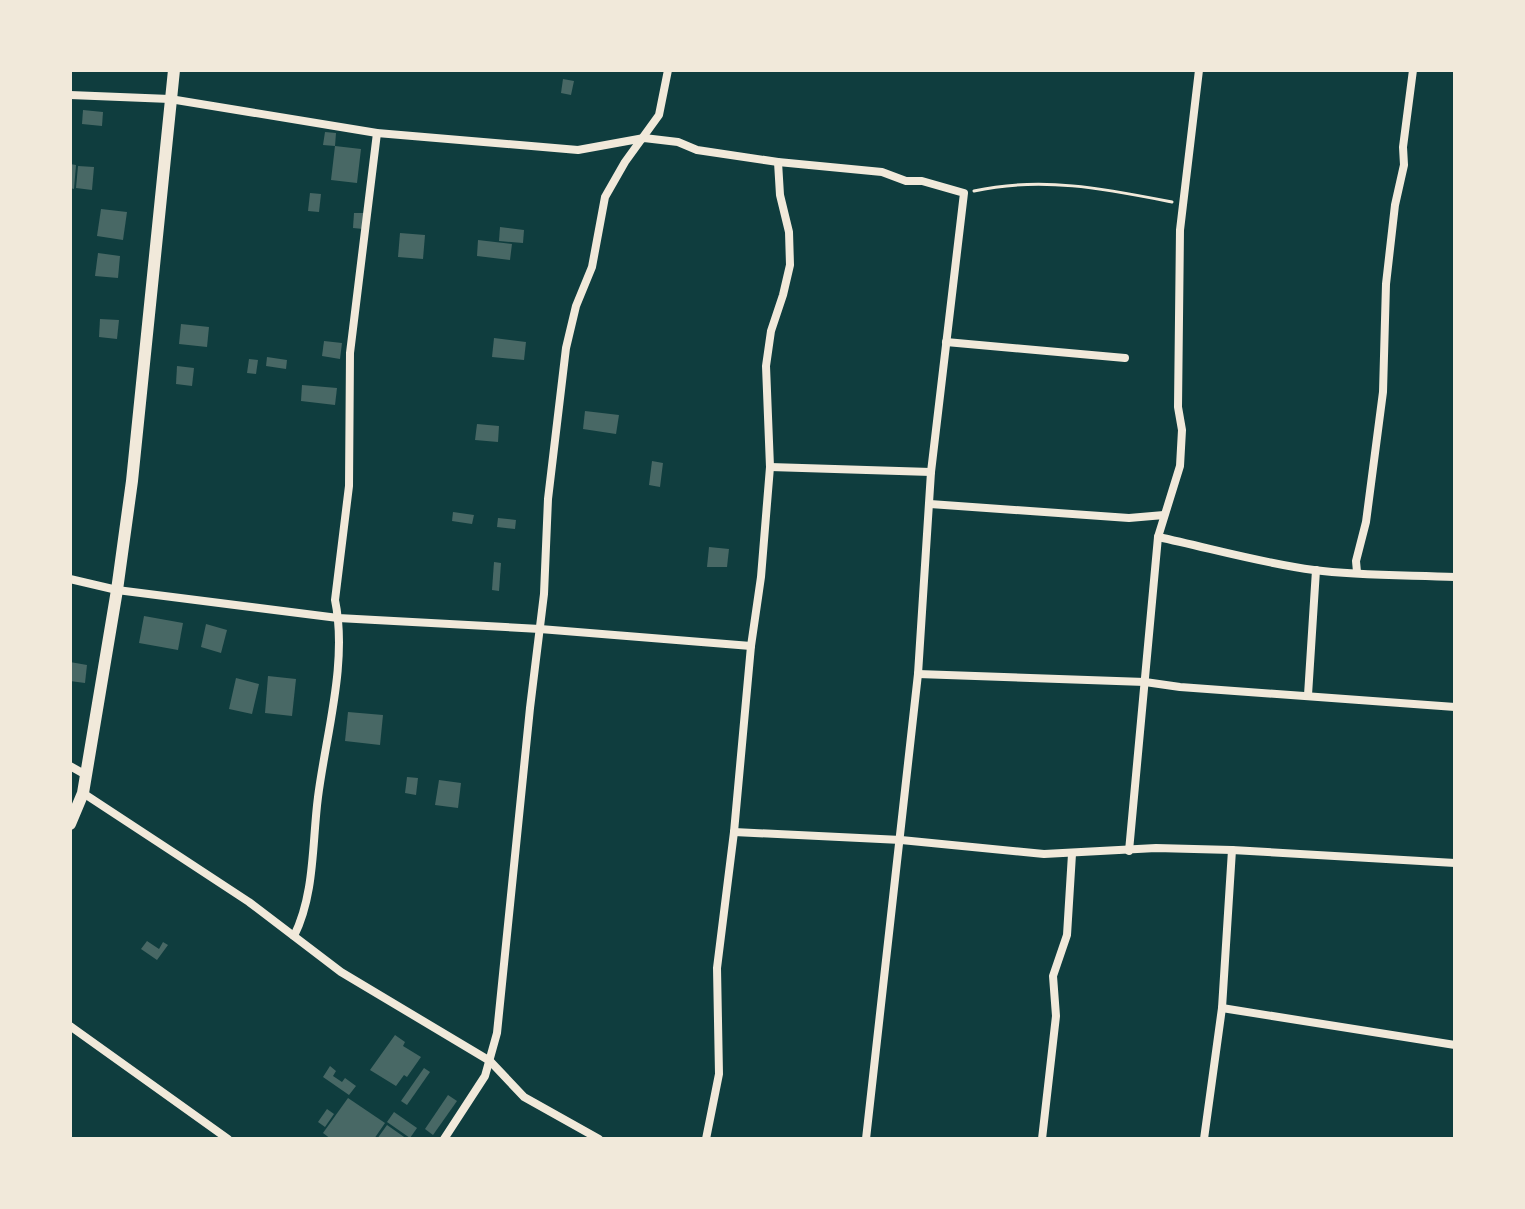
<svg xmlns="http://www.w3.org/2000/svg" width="1525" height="1209" viewBox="0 0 1525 1209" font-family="'Fira Sans',sans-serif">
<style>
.building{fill:#486865}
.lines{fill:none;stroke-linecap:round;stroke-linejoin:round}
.path{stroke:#f1e9da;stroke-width:3}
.minor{stroke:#f1e9da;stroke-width:8}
.tertiary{stroke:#f1e9da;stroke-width:12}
</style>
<rect width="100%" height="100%" fill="#0f3d3e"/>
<g class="building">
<path d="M 563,79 L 574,81 L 571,95 L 561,93 Z"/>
<path d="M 83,110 L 103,112 L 102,126 L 82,124 Z"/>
<path d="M 325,132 L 336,133 L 335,146 L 361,149 L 357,183 L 331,180 L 335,146 L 323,145 Z"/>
<path d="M 70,164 L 76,165 L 74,189 L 70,188 Z"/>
<path d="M 78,166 L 94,167 L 92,190 L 76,188 Z"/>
<path d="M 310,193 L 321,194 L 319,212 L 308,211 Z"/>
<path d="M 101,209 L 127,212 L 123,240 L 97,236 Z"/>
<path d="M 354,213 L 364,213 L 363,229 L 353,228 Z"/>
<path d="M 500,227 L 524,230 L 523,243 L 499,241 Z"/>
<path d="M 400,233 L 425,235 L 423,259 L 398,257 Z"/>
<path d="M 478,240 L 512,244 L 510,260 L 477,256 Z"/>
<path d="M 98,253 L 120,256 L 118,278 L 95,276 Z"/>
<path d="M 100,319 L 119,320 L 117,339 L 99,337 Z"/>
<path d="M 181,324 L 209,327 L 207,347 L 179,344 Z"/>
<path d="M 494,338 L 526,342 L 524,360 L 492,357 Z"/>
<path d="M 324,341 L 342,343 L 340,359 L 322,356 Z"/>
<path d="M 267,357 L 287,360 L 286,369 L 266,366 Z"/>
<path d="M 249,359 L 258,360 L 256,374 L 247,373 Z"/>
<path d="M 177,366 L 194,368 L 192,386 L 176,384 Z"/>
<path d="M 302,385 L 337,388 L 335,405 L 301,401 Z"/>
<path d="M 585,411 L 619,415 L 616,434 L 583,429 Z"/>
<path d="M 477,424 L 499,426 L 498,442 L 475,440 Z"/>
<path d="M 652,461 L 663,463 L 660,487 L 649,485 Z"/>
<path d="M 453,512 L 474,515 L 472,524 L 452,521 Z"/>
<path d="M 498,518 L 516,520 L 515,529 L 497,527 Z"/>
<path d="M 709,547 L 729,549 L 727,567 L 707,567 Z"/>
<path d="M 494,562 L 501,563 L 499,591 L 492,590 Z"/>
<path d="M 144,616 L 183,623 L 178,650 L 139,643 Z"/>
<path d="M 206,624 L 227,630 L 221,653 L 201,647 Z"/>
<path d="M 70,662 L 87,665 L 85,683 L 70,681 Z"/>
<path d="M 268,676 L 296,679 L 292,716 L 265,713 Z"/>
<path d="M 236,678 L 259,684 L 252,714 L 229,709 Z"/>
<path d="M 348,712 L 383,715 L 380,745 L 345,741 Z"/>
<path d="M 407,777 L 418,778 L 416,795 L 405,793 Z"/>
<path d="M 439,780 L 461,783 L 458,808 L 435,805 Z"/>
<path d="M 147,941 L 159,949 L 163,942 L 168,945 L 157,960 L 141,949 Z"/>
<path d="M 395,1035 L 405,1042 L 403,1046 L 421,1057 L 407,1077 L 404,1075 L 396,1086 L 370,1070 Z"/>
<path d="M 330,1066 L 336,1071 L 333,1076 L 342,1082 L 345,1078 L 356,1086 L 349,1095 L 323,1077 Z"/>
<path d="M 424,1068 L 430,1072 L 407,1105 L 401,1101 Z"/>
<path d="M 448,1095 L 457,1101 L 433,1135 L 425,1129 Z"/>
<path d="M 348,1098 L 385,1123 L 374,1139 L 331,1139 L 323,1133 Z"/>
<path d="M 327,1109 L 334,1114 L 325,1127 L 318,1122 Z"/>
<path d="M 394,1112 L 417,1128 L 410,1138 L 387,1122 Z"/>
<path d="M 387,1125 L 407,1139 L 377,1139 Z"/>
</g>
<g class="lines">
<path class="path" d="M 974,191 C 1042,176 1106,189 1172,202"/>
<g class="minor">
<path d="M 70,95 L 170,99 L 377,133 L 578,150 L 644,138 L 678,142 L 697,150 L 778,162 L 882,172 L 906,181 L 922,181 L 964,193 L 931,472 L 918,674 L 866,1139"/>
<path d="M 946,342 L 1125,358"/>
<path d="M 770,467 L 931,472"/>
<path d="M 930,504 L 1129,518 L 1164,515"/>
<path d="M 1158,537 C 1210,548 1261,563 1314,570 C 1360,576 1408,575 1455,577"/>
<path d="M 1357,572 L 1356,561 L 1366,522 L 1383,392 L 1386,284 L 1395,205 L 1404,165 L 1403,147 L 1413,70"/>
<path d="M 70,579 L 117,590 L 338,618 L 540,629 L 751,646"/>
<path d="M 918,674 L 1145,682 L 1180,687 L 1455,707"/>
<path d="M 1308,695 L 1316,570"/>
<path d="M 70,766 L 86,775"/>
<path d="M 83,793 L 249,902 L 341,972 L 490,1061 L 524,1097 L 599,1139"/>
<path d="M 734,832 L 901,840 L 1044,854 L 1156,848 L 1232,850 L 1455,863"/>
<path d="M 1129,851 L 1158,537 L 1180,466 L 1182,430 L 1178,407 L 1180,230 L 1199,70"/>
<path d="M 294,936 C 315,894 312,843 318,797 C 326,734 348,662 335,600 L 349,486 L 350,353 L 377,133"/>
<path d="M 1222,1008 L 1455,1045"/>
<path d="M 70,1026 L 228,1139"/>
<path d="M 444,1139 L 485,1076 L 497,1033 L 530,708 L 544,594 L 548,499 L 566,348 L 576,306 L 592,267 L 605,197 L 625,162 L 659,115 L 668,70"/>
<path d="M 706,1139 L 719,1074 L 717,968 L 734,832 L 751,646 L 761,577 L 770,467 L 766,366 L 771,331 L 783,295 L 790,265 L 789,232 L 780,195 L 778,162"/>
<path d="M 1042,1139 L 1056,1016 L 1053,976 L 1067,935 L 1072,854"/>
<path d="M 1204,1139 L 1222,1008 L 1232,850"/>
</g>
<path class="tertiary" d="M 70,824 L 83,793 L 117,590 L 132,481 L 174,70"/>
</g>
<rect width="1525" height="1209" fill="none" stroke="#f1e9da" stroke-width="144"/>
</svg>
